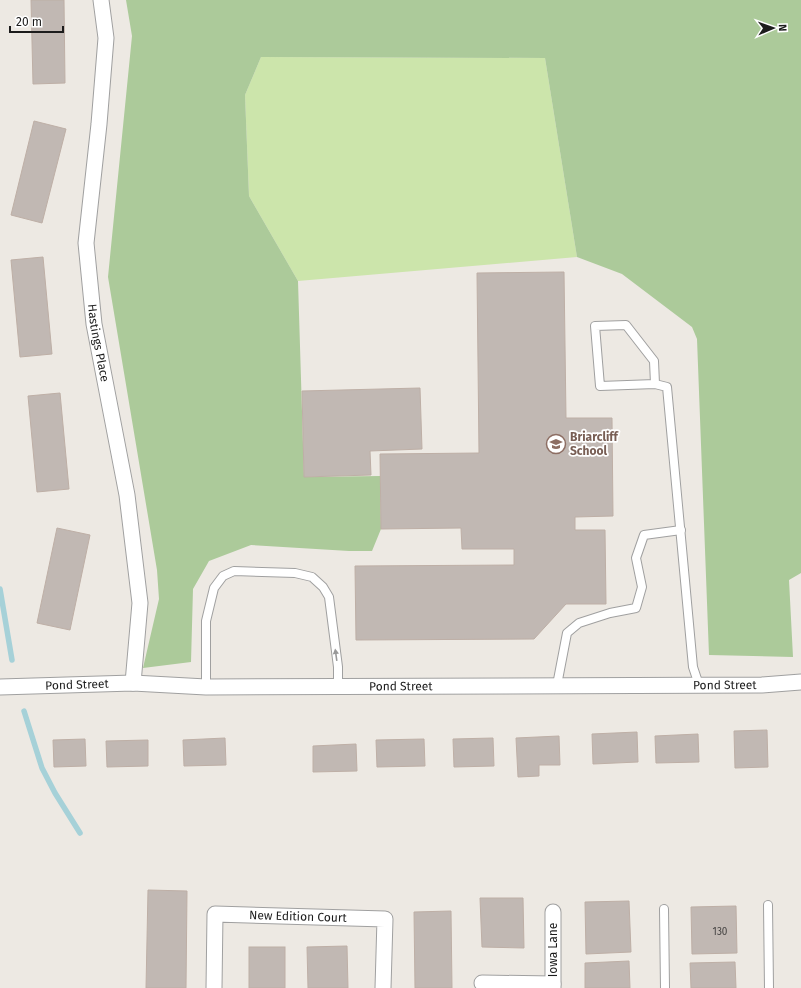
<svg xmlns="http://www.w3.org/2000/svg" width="801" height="988" viewBox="0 0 801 988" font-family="'Fira Sans',sans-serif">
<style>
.grass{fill:#cce5ab}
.forest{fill:#acca9a}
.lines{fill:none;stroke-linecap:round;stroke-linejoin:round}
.stream{stroke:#a6d1d8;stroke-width:5.5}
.building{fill:#c1b8b3;stroke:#beafa6}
.lane-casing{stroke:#a0a0a0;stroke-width:10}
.street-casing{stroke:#a0a0a0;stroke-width:17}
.lane{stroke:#fff;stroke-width:8}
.street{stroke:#fff;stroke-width:15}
.oneway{fill:#999}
.labels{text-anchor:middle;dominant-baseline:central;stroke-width:3.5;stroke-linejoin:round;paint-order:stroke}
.number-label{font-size:10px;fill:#454342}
.street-label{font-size:12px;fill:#1c1c1c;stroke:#fff}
.education-label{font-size:12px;font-weight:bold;fill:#785e54;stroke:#fff;text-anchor:start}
</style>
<rect width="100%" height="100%" fill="#ede9e3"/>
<path class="grass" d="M 261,57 L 545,58 L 577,257 L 298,281 L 249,196 L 245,95 Z"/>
<path class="forest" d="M 126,0 L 801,0 L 801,573 L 789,580 L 793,657 L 709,655 L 697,339 L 692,327 L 622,274 L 577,257 L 545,58 L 261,57 L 245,95 L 249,196 L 298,281 L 304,477 L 380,476 L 381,529 L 372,551 L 349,551 L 251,545 L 209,561 L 193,589 L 191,662 L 143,668 L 159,599 L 157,570 L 108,277 L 132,36 Z"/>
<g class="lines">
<g class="stream">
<path d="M 0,589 L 12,660"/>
<path d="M 24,711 L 42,768 L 55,793 L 80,833"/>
</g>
</g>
<g class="building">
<path d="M 31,0 L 64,0 L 65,83 L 33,84 Z"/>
<path d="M 34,121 L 66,129 L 42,223 L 11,215 Z"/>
<path d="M 43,257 L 52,354 L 20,357 L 11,260 Z"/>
<path d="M 564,272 L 566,418 L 612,418 L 613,516 L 575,517 L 575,530 L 605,530 L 606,604 L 566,604 L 534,639 L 356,640 L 355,566 L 514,565 L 514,549 L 462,549 L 461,528 L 381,529 L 380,454 L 479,453 L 477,273 Z"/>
<path d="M 420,388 L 422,449 L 370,451 L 371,475 L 304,477 L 302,391 Z"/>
<path d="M 60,393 L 69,489 L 37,492 L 28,396 Z"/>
<path d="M 57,528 L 90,535 L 70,630 L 37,623 Z"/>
<path d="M 767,730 L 768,767 L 735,768 L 734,731 Z"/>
<path d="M 637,732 L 638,762 L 593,764 L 592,734 Z"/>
<path d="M 698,734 L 699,762 L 656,763 L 655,736 Z"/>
<path d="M 559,736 L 560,765 L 539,765 L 539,776 L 518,777 L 516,738 Z"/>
<path d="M 225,738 L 226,765 L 184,766 L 183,740 Z"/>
<path d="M 493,738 L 494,766 L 454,767 L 453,739 Z"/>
<path d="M 85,739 L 86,766 L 54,767 L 53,740 Z"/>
<path d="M 424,739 L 425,766 L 377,767 L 376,740 Z"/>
<path d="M 148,740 L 148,766 L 107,767 L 106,741 Z"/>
<path d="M 356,744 L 357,771 L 313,772 L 313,746 Z"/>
<path d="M 148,890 L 187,891 L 186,988 L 146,988 Z"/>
<path d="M 480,898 L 523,898 L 524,948 L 482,947 Z"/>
<path d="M 629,901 L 631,952 L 586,954 L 585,902 Z"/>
<path d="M 736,906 L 737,953 L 692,954 L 691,907 Z"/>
<path d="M 451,911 L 452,988 L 415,988 L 414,912 Z"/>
<path d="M 347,946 L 348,988 L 308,988 L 307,947 Z"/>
<rect x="249" y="947" width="36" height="41"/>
<path d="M 629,961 L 630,988 L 585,988 L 585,963 Z"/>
<path d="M 735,962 L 736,988 L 691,988 L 690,963 Z"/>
</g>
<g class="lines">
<defs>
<g id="lane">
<path d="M 655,384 L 654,361 L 626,325 L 595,326 L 600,386 L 655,384 L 667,387 L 693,667 L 699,685"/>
<path d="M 557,685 L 567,633 L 579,623 L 610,613 L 636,608 L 642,587 L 636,558 L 644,535 L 681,530"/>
<path d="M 206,687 L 206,621 L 214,588 L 223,576 L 234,571 L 295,573 L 312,577 L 323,587 L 329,597 L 338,667 L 338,686"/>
<path d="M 768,905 L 769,988"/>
<path d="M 664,909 L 665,988"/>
</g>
<g id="street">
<path id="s1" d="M 101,0 L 106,38 L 99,124 L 86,243 L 94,324 L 127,495 L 140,603 L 133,683"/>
<path id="s2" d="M 0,687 L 133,683 L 206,687 L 762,685 L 801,682"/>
<path d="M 553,912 L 553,988"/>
<path d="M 482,983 L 553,984"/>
<path id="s3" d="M 214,988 L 215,914 L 385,919 L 383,988"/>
</g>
</defs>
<use href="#lane" class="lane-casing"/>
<use href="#street" class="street-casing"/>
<use href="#lane" class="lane"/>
<use href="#street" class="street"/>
</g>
<defs><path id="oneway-solid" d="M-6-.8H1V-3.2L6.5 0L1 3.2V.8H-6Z"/></defs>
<use class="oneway" href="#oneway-solid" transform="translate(336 655) rotate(-98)"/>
<defs>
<symbol id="school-ring" viewBox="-11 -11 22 22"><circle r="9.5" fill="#fff" stroke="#8d6e63" stroke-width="1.5"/><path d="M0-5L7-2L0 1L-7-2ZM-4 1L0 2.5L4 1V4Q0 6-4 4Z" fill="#8d6e63"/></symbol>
</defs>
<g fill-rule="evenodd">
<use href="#school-ring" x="545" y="433" width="22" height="22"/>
</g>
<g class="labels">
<g class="number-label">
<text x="720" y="932">130</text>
</g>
<g class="street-label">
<text stroke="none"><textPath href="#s1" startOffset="345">Hastings Place</textPath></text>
<text stroke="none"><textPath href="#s2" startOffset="77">Pond Street</textPath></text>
<text stroke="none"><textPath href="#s2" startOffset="725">Pond Street</textPath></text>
<text stroke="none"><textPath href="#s2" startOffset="401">Pond Street</textPath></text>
<text stroke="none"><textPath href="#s3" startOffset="157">New Edition Court</textPath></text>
<text transform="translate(553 950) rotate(-90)">Iowa Lane</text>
</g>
<g class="education-label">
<text x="570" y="437">Briarcliff<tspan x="570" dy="14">School</tspan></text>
</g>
</g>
<g transform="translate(773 28) rotate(88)" stroke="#ffffff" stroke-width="3" paint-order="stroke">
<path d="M0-3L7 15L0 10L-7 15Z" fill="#1c1c1c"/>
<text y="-6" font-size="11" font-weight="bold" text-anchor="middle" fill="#1c1c1c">N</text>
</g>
<path d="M10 26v6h53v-6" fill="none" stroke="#1c1c1c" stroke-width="2"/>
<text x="16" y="26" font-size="12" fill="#1c1c1c" stroke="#ffffff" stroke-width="3" paint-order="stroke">20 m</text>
</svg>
